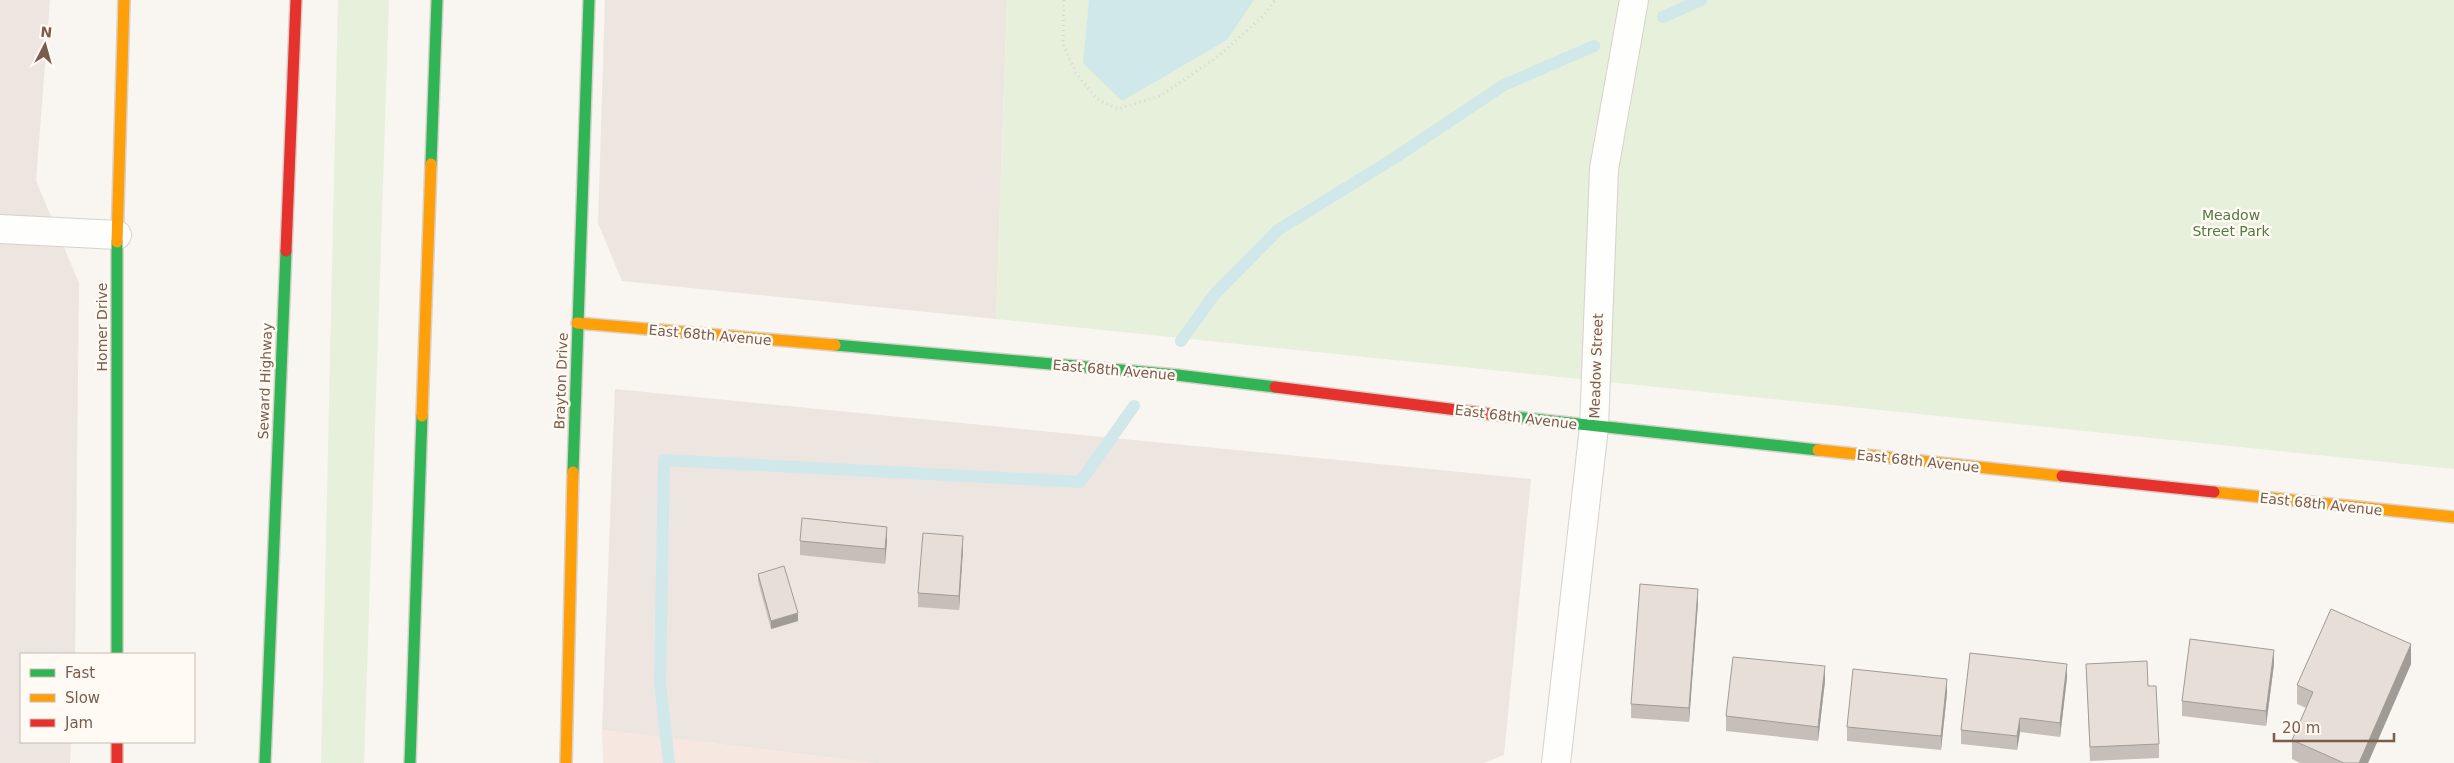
<svg xmlns="http://www.w3.org/2000/svg" width="2454" height="763" viewBox="0 0 2454 763" font-family="'DejaVu Sans',sans-serif">
<style>
.commercial{fill:#f6e8e1}
.industrial{fill:#ede5e0}
.green{fill:#e7f0db}
.water{fill:#d0e8ea}
.lines{fill:none;stroke-linecap:round;stroke-linejoin:round}
.stream{stroke:#d0e8ea;stroke-width:12}
.street-casing{stroke:#d7d1cb;stroke-width:30}
.fast-casing{stroke:#d9d2cb;stroke-width:14}
.slow-casing{stroke:#d9d2cb;stroke-width:14}
.jam-casing{stroke:#d9d2cb;stroke-width:14}
.path{stroke:#dcd5d0;stroke-width:3;stroke-dasharray:1 4;stroke-linecap:butt}
.street{stroke:#fefefd;stroke-width:28}
.fast{stroke:#30b455;stroke-width:11}
.slow{stroke:#ff9f0a;stroke-width:11}
.jam{stroke:#e5322d;stroke-width:11}
.wall{fill:#c6bfb9}
.shaded-wall{fill:#a19b96}
.building{fill:#e6ded7;stroke:#a19b96}
.labels{text-anchor:middle;dominant-baseline:central;stroke-width:5;stroke-linejoin:round;paint-order:stroke}
.park-label{font-size:14px;fill:#537a41;stroke:#fffaf3}
.street-label{font-size:14px;fill:#7a5c4d;stroke:#fffaf3}
</style>
<rect width="100%" height="100%" fill="#f9f5f0"/>
<path class="commercial" d="M 602,730 L 877,763 L 603,763 Z"/>
<g class="industrial">
<path d="M 0,0 L 50,0 L 36,181 L 79,283 L 75,654 L 21,654 L 21,742 L 71,742 L 70,763 L 0,763 Z"/>
<path d="M 605,0 L 1007,0 L 996,319 L 622,281 L 598,223 Z"/>
<path d="M 615,389 L 1531,479 L 1504,755 L 1484,763 L 877,763 L 602,730 Z"/>
</g>
<g class="green">
<path d="M 338,0 L 389,0 L 364,763 L 321,763 Z"/>
<path d="M 1007,0 L 2454,0 L 2454,469 L 996,319 Z"/>
</g>
<path class="water" d="M 1089,0 L 1254,0 L 1227,40 L 1122,101 L 1083,63 Z"/>
<g class="lines">
<g class="stream">
<path d="M 1663,17 L 1701,0"/>
<path d="M 1181,341 L 1214,295 L 1278,230 L 1396,157 L 1504,85 L 1594,46"/>
<path d="M 669,763 L 660,683 L 664,460 L 1080,482 L 1134,406"/>
</g>
<defs>
<g id="street">
<path d="M 0,229 L 117,235"/>
<path d="M 1556,763 L 1594,427 L 1604,169 L 1634,0"/>
</g>
<g id="fast">
<path d="M 431,164 L 437,0"/>
<path d="M 117,242 L 117,654"/>
<path d="M 835,345 L 1177,375 L 1275,387"/>
<path d="M 1497,415 L 1818,450"/>
<path d="M 573,472 L 589,0"/>
<path d="M 265,763 L 286,251"/>
<path d="M 410,763 L 422,416"/>
</g>
<g id="slow">
<path d="M 117,242 L 124,0"/>
<path d="M 577,323 L 835,345"/>
<path d="M 422,416 L 431,164"/>
<path d="M 1818,450 L 2062,476"/>
<path d="M 2214,492 L 2454,517"/>
<path d="M 566,763 L 573,472"/>
</g>
<g id="jam">
<path d="M 286,251 L 296,0"/>
<path d="M 1275,387 L 1497,415"/>
<path d="M 2062,476 L 2214,492"/>
<path d="M 117,742 L 117,763"/>
</g>
</defs>
<use href="#street" class="street-casing"/>
<use href="#fast" class="fast-casing"/>
<use href="#slow" class="slow-casing"/>
<use href="#jam" class="jam-casing"/>
<path class="path" d="M 1064,0 L 1063,44 L 1076,73 L 1097,99 L 1118,109 L 1160,96 L 1220,55 L 1265,14 L 1275,0"/>
<use href="#street" class="street"/>
<use href="#fast" class="fast"/>
<use href="#slow" class="slow"/>
<use href="#jam" class="jam"/>
</g>
<g class="wall">
<path d="M 800,541 L 887,541 L 885,564 L 800,555 Z"/>
<path d="M 963,550 L 959,610 L 918,607 L 918,593 Z"/>
<path d="M 758,574 L 798,621 L 771,629 L 758,581 Z"/>
<path d="M 1698,603 L 1689,722 L 1631,718 L 1631,704 Z"/>
<path d="M 2086,664 L 2148,686 L 2159,744 L 2159,758 L 2090,761 Z"/>
<path d="M 2274,664 L 2266,726 L 2182,716 L 2182,701 Z"/>
<path d="M 2411,664 L 2368,763 L 2300,763 L 2292,759 L 2292,740 L 2306,708 L 2297,704 L 2297,685 Z"/>
<path d="M 2067,678 L 2060,737 L 2020,732 L 2017,750 L 1961,744 L 1961,730 Z"/>
<path d="M 1825,681 L 1818,741 L 1726,731 L 1726,716 Z"/>
<path d="M 1947,693 L 1941,750 L 1847,741 L 1847,727 Z"/>
</g>
<g class="shaded-wall">
<path d="M 887,527 L 887,541 L 885,564 L 885,549 Z"/>
<path d="M 963,536 L 963,550 L 959,610 L 959,596 Z"/>
<path d="M 1698,589 L 1698,603 L 1689,722 L 1689,708 Z"/>
<path d="M 798,613 L 798,621 L 771,629 L 771,621 Z"/>
<path d="M 2411,644 L 2411,664 L 2368,763 L 2359,763 Z"/>
<path d="M 2274,650 L 2274,664 L 2266,726 L 2266,711 Z"/>
<path d="M 2067,664 L 2067,678 L 2060,737 L 2060,723 Z"/>
<path d="M 1825,666 L 1825,681 L 1818,741 L 1818,727 Z"/>
<path d="M 1947,679 L 1947,693 L 1941,750 L 1941,736 Z"/>
<path d="M 2020,718 L 2020,732 L 2017,750 L 2017,736 Z"/>
</g>
<g class="building">
<path d="M 802,518 L 887,527 L 885,549 L 800,541 Z"/>
<path d="M 923,533 L 963,536 L 959,596 L 918,593 Z"/>
<path d="M 784,566 L 798,613 L 771,621 L 758,574 Z"/>
<path d="M 1640,584 L 1698,589 L 1689,708 L 1631,704 Z"/>
<path d="M 2331,609 L 2411,644 L 2359,763 L 2344,763 L 2292,740 L 2313,692 L 2297,685 Z"/>
<path d="M 2190,639 L 2274,650 L 2266,711 L 2182,701 Z"/>
<path d="M 1970,653 L 2067,664 L 2060,723 L 2020,718 L 2017,736 L 1961,730 Z"/>
<path d="M 1733,657 L 1825,666 L 1818,727 L 1726,716 Z"/>
<path d="M 2147,661 L 2148,686 L 2156,686 L 2159,744 L 2090,747 L 2086,664 Z"/>
<path d="M 1853,669 L 1947,679 L 1941,736 L 1847,727 Z"/>
</g>
<g class="labels">
<g class="park-label">
<text x="2231" y="215">Meadow<tspan x="2231" dy="16">Street Park</tspan></text>
</g>
<g class="street-label">
<text transform="translate(102 327) rotate(-90)">Homer Drive</text>
<text transform="translate(710 335) rotate(5)">East 68th Avenue</text>
<text transform="translate(1596 366) rotate(-88)">Meadow Street</text>
<text transform="translate(1114 370) rotate(5)">East 68th Avenue</text>
<text transform="translate(265 381) rotate(-88)">Seward Highway</text>
<text transform="translate(561 381) rotate(-88)">Brayton Drive</text>
<text transform="translate(1516 417) rotate(7)">East 68th Avenue</text>
<text transform="translate(1918 461) rotate(6)">East 68th Avenue</text>
<text transform="translate(2321 504) rotate(6)">East 68th Avenue</text>
</g>
</g>
<rect x="20" y="653" width="175" height="90" fill="#fffaf3" stroke="#cabbb1"/>
<rect x="30" y="669" width="25" height="8" fill="#30b455" stroke="#cabbb1"/>
<text x="65" y="678" font-size="15" fill="#7a5c4d">Fast</text>
<rect x="30" y="694" width="25" height="8" fill="#ff9f0a" stroke="#cabbb1"/>
<text x="65" y="703" font-size="15" fill="#7a5c4d">Slow</text>
<rect x="30" y="719" width="25" height="8" fill="#e5322d" stroke="#cabbb1"/>
<text x="65" y="728" font-size="15" fill="#7a5c4d">Jam</text>
<g transform="translate(45 45) rotate(6)" stroke="#fffaf3" stroke-width="4" paint-order="stroke">
<path d="M0-4L9 19L0 12L-9 19Z" fill="#7a5c4d"/>
<text y="-8" font-size="14" font-weight="bold" text-anchor="middle" fill="#7a5c4d">N</text>
</g>
<path d="M2274 733v8h120v-8" fill="none" stroke="#7a5c4d" stroke-width="2.5"/>
<text x="2282" y="733" font-size="15" fill="#7a5c4d" stroke="#fffaf3" stroke-width="4" paint-order="stroke">20 m</text>
</svg>
